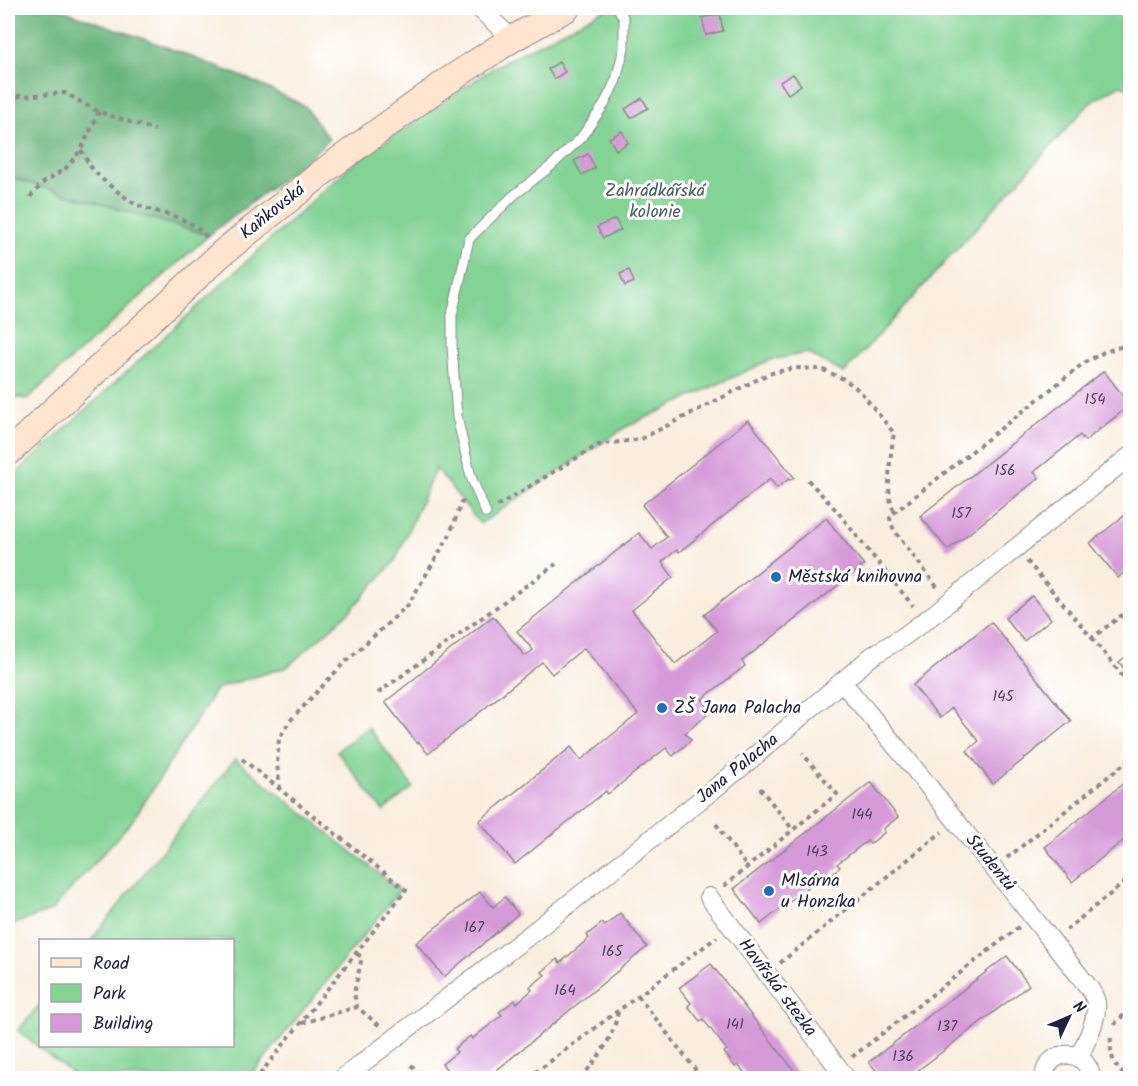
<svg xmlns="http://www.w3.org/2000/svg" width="1138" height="1086" viewBox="0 0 1138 1086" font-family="Kalam,sans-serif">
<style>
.green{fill:#82d394;stroke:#527a68;stroke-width:1.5}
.forest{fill:#69b57e;stroke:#466c5c;stroke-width:1.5}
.building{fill:#d69ad8}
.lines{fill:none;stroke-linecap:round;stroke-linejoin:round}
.lane-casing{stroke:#8e888d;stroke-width:11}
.street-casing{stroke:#8e888d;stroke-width:20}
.secondary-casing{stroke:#8e888d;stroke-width:28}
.path{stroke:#8e888d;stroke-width:4;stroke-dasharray:4.5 4.5;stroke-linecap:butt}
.lane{stroke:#fff;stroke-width:9}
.street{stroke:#fff;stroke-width:18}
.secondary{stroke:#fde5d0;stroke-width:26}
.poi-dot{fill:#1f6fb2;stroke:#fff;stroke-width:2}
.labels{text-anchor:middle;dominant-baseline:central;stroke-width:6;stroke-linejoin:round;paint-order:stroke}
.number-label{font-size:15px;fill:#4f4062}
.park-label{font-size:18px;fill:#44605a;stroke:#fff}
.street-label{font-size:18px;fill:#22223b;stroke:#fff}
.poi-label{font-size:18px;fill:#22223b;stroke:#fff;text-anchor:start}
</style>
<rect width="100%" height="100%" fill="#fff"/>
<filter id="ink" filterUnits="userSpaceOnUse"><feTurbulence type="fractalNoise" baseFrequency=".0167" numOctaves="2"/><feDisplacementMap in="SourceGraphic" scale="12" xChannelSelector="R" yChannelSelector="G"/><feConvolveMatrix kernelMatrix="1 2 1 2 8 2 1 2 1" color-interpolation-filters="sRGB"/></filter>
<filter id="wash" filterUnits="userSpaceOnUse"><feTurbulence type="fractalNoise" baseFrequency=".008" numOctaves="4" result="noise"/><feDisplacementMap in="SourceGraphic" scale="24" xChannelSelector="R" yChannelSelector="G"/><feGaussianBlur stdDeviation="1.35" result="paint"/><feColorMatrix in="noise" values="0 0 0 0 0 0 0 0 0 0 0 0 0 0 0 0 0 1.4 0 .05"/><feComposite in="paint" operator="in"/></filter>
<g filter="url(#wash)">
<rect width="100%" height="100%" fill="#f9eedf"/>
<g class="green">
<path d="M 607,8 L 1130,8 L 1130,88 L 1120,85 L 1091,102 L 844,373 L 807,353 L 770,360 L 626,427 L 480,524 L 436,468 L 395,561 L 349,612 L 287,667 L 217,688 L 133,820 L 51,911 L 8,926 L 8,481 L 350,166 L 496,66 Z"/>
<path d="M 8,177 L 209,235 L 27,399 L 8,396 Z"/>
<path d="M 368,727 L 413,787 L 383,811 L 337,751 Z"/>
<path d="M 235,759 L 400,890 L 249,1078 L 78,1078 L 18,1031 L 40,1004 L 40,1046 L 232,1046 L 232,940 L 91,940 Z"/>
</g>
<path class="forest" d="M 8,8 L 57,8 L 156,43 L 246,78 L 305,106 L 329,139 L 309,158 L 209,235 L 8,177 Z"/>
<g id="blocks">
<g class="building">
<path d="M 720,14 L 723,31 L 706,35 L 702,18 Z"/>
<path d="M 559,62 L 565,72 L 554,79 L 548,69 Z"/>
<path d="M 793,74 L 801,85 L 788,94 L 780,82 Z"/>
<path d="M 642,98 L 648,108 L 631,118 L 625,109 Z"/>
<path d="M 622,131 L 628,143 L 616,150 L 609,138 Z"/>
<path d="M 588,154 L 595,168 L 582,175 L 574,161 Z"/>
<path d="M 615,219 L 621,230 L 603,238 L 597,227 Z"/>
<path d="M 629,270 L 634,282 L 625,286 L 620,274 Z"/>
<path d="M 1104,371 L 1130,405 L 1085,441 L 1080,435 L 1034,472 L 1039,478 L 948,550 L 920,516 Z"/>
<path d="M 748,420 L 794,477 L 790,480 L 789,479 L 777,488 L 770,479 L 679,552 L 677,550 L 662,562 L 673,577 L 632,610 L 675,664 L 717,631 L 704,615 L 826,518 L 864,565 L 742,661 L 745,666 L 702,699 L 712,711 L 685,733 L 691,740 L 673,756 L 666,748 L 608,794 L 606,791 L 515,864 L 479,821 L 571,747 L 581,760 L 638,714 L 584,648 L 552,674 L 542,662 L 428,754 L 419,742 L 417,743 L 385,702 L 493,616 L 525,656 L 533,650 L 517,631 L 639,533 L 652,549 L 667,537 L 642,505 Z"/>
<path d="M 1130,511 L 1130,567 L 1118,578 L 1090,543 Z"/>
<path d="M 1032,596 L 1051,619 L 1024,641 L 1005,618 Z"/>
<path d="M 991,622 L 1071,721 L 993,784 L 967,751 L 979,741 L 952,708 L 940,718 L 913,685 Z"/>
<path d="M 1130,653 L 1130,676 L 1119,662 Z"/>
<path d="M 1130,778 L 1130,835 L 1072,882 L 1045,847 Z"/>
<path d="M 871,782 L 898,817 L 883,829 L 885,832 L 870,844 L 867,841 L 837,864 L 840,867 L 824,880 L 821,877 L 761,924 L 734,889 Z"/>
<path d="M 480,892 L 493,907 L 505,897 L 518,914 L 444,977 L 416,943 Z"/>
<path d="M 620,913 L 647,947 L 487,1078 L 454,1078 L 442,1064 L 457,1052 L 454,1049 L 470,1036 L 472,1039 L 502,1015 L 499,1012 L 515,1000 L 517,1003 L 532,990 L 530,987 L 545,975 L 542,972 L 557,959 L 560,963 L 589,938 L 587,935 L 602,923 L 605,926 Z"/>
<path d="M 1007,956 L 1029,985 L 908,1078 L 882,1078 L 869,1062 Z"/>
<path d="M 711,964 L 800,1078 L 749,1078 L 738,1065 L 735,1067 L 724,1052 L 727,1050 L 703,1019 L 700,1021 L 688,1006 L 691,1003 L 679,988 Z"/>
</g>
</g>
</g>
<g filter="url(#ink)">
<use href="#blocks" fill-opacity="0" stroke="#8e888d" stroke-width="1.5"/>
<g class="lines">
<defs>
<path id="lane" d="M 486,513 L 471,477 L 457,417 L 452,346 L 452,315 L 469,239 L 513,196 L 551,166 L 580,139 L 604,105 L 616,80 L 624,48 L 624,19 L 618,8"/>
<g id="street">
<path d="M 479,8 L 512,39"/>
<path d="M 842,682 L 909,762 L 1090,989 C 1092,993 1095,997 1096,1002 C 1098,1020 1086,1041 1079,1057"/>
<path d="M 709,897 L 846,1078"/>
<path d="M 343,1078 L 536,930 L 743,766 L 872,656 L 903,637 L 934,614 L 1130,456"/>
<path d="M 1044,1078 C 1046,1047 1088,1047 1091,1078"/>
</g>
<path id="secondary" d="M 8,453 L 221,254 L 328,168 L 446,82 L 512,39 L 567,8"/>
</defs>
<use href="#lane" class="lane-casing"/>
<use href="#street" class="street-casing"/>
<use href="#secondary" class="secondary-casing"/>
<g class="path">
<path d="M 8,97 L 65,93 L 99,112 L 155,130"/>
<path d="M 81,150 C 86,158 90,167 96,173 C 103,181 121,194 129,200 C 154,216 188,212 207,238"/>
<path d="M 30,197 L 44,182 L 65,169 L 81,150 L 99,112"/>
<path d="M 808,480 L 836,510 L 913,606"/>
<path d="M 497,506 L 598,445 L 641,439 L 768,374 L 794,368 L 821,369 L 844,379 L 860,391 L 894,433 C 891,451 884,497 895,512"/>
<path d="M 1027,561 L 1092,638 L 1130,609"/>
<path d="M 937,587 L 894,530 L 891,523 L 890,518 L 895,512 L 1084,363 L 1104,352 L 1130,344"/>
<path d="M 1092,638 L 1130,685"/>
<path d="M 378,693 L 556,564"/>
<path d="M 242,759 L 406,890 L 257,1078"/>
<path d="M 760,788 L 793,830"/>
<path d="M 280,789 L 277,764 L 279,739 L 289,722 L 342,665 L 408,605 L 449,536 L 464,497"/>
<path d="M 716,824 L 747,867"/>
<path d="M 1007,858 L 1130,759"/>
<path d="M 724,886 L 837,794 L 802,753"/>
<path d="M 1066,930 L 1130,878"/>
<path d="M 357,954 L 362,957 L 354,993 L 357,1007 L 381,1027"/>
<path d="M 780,963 L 942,832"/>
<path d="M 638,996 L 702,1078"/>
<path d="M 1126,1014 L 1130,1019"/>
<path d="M 302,1023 L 357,1007"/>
<path d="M 1115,1025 L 1116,1022 L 1130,1010"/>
<path d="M 1111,1038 C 1109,1054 1114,1069 1129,1078"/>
<path d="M 852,1057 L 1019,927"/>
<path d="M 411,1065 L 424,1078"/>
<path d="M 528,1078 L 717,937"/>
<path d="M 581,1078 C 598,1058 613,1039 618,1012"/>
</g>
<use href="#lane" class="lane"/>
<use href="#street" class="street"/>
<use href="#secondary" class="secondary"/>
</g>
</g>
<g class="poi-dot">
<circle cx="776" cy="577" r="6"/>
<circle cx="662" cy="708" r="6"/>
<circle cx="769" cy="891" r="6"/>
</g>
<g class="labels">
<g class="number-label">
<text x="1095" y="400">154</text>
<text x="1005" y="471">156</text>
<text x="961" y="514">157</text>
<text x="1003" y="697">145</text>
<text x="862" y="815">144</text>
<text x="817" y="852">143</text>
<text x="474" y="928">167</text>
<text x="612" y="952">165</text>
<text x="565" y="991">164</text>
<text x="735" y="1025">141</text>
<text x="947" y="1027">137</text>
<text x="903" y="1057">136</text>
</g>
<g class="park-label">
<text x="655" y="191">Zahrádkářská<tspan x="655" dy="21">kolonie</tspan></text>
</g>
<g class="street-label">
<text transform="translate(273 212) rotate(-39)">Kaňkovská</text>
<text transform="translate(738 769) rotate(-39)">Jana Palacha</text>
<text transform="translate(990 863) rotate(51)">Studentů</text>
<text transform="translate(777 988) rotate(53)">Havířská stezka</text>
</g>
<g class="poi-label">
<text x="788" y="577">Městská knihovna</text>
<text x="674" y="708">ZŠ Jana Palacha</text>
<text x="781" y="881">Mlsárna<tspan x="781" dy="21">u Honzíka</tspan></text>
</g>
</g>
<rect width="1138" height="1086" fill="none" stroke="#fff" stroke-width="30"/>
<rect x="39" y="939" width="195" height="108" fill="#ffffff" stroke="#a7a7b1" stroke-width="1.5"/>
<rect x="51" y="958" width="30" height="9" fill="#fde5d0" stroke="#a7a7b1" stroke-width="1.5"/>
<text x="93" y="969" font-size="18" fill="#22223b">Road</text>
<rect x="51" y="984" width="30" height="18" fill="#82d394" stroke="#a7a7b1" stroke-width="1.5"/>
<text x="93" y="999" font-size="18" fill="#22223b">Park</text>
<rect x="51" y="1014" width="30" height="18" fill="#d69ad8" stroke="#a7a7b1" stroke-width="1.5"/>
<text x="93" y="1029" font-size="18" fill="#22223b">Building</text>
<g transform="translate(1069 1017) rotate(46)" stroke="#ffffff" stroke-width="4.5" paint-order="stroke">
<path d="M0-4.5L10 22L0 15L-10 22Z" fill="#22223b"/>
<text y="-9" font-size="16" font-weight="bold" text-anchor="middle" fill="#22223b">N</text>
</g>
</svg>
